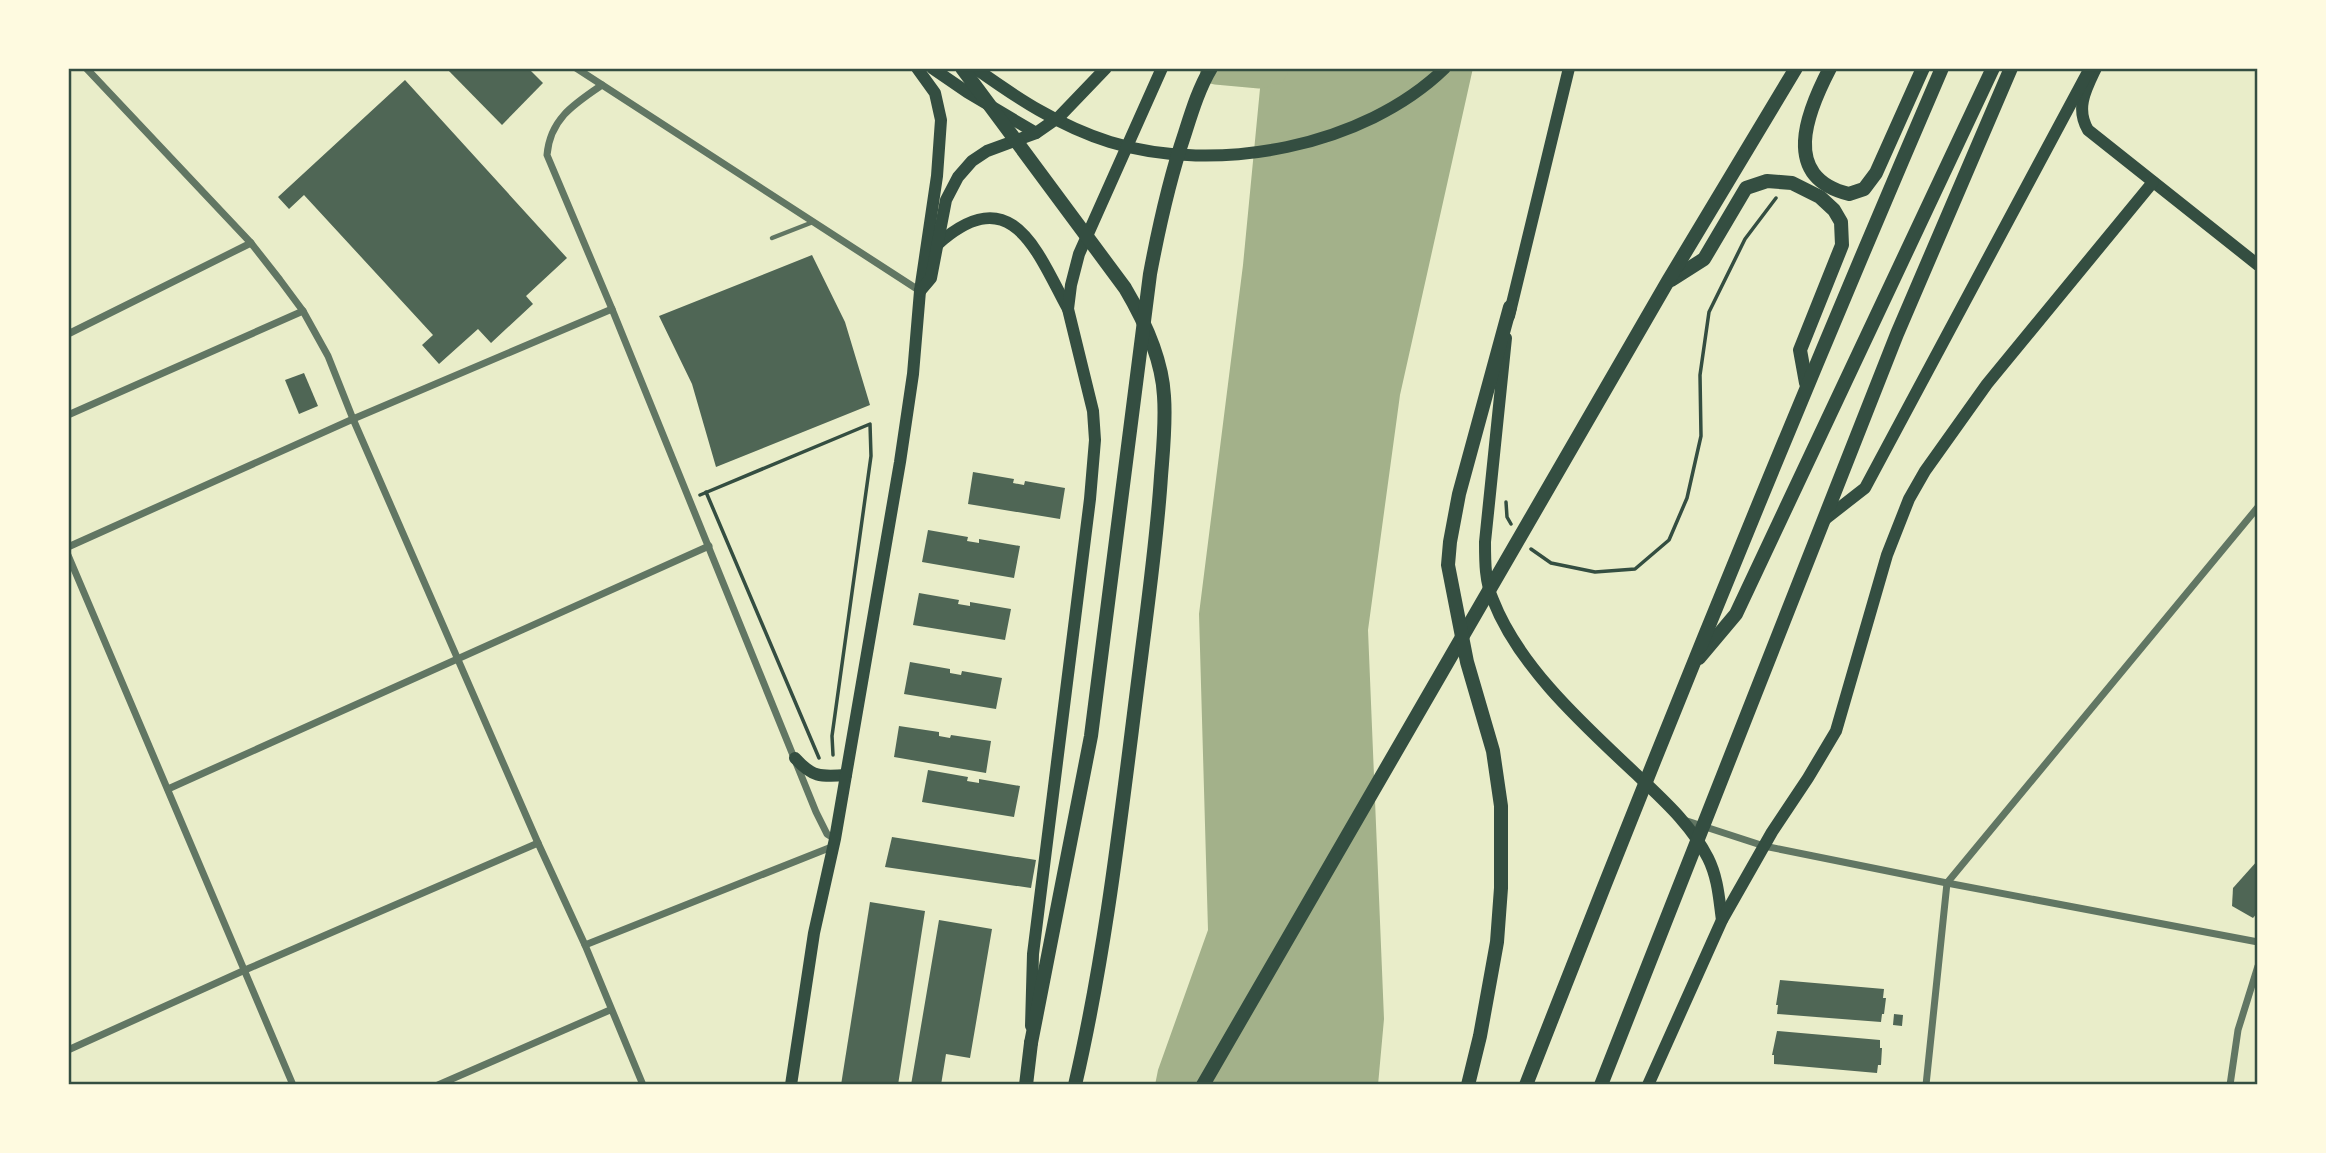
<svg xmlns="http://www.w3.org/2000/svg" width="2326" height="1153" viewBox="0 0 2326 1153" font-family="'PT Sans Narrow',sans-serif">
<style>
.water{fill:#a3b18a}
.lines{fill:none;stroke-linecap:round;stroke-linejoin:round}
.river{stroke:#a3b18a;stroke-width:33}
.building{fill:#4f6655}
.path{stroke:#344e41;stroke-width:3.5}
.service{stroke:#617663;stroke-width:4.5}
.minor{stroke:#617663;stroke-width:7}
.secondary{stroke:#344e41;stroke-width:12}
.primary{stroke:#344e41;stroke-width:12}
.trunk{stroke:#344e41;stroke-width:14}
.motorway{stroke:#344e41;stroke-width:14}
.neatline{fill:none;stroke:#344e41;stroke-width:2.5}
</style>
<rect width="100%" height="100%" fill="#e9edc9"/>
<path class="water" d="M 1262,68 L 1473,68 L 1400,395 L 1368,630 L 1384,1019 L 1378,1085 L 1155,1085 L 1158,1070 L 1208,930 L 1199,614 L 1243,265 Z"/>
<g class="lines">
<path class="river" d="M 1216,68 L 1260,72 L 1272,68"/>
</g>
<g class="building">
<path d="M 446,68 L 528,68 L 543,83 L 502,125 Z"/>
<path d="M 405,80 L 567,258 L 526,296 L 533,304 L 491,343 L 478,329 L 439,364 L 422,345 L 433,335 L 304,195 L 289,209 L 278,197 Z"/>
<path d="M 812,255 L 845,322 L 870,405 L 716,467 L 692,384 L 659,316 Z"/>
<path d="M 304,373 L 318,406 L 299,414 L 285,380 Z"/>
<path d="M 973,472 L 1014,479 L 1013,483 L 1024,485 L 1025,481 L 1065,488 L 1060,519 L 968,504 Z"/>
<path d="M 928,530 L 968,537 L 967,541 L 979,543 L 979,539 L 1020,546 L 1014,578 L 922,562 Z"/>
<path d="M 919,593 L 959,600 L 958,604 L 970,606 L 970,602 L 1011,609 L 1005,640 L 913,625 Z"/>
<path d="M 910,662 L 950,669 L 950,673 L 961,675 L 962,671 L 1002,678 L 996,709 L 904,694 Z"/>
<path d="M 899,726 L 939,732 L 939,736 L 950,738 L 951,735 L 991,741 L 986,773 L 894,757 Z"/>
<path d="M 928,770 L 968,777 L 967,781 L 979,783 L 979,779 L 1020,786 L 1014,817 L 922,802 Z"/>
<path d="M 892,837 L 1036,860 L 1031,888 L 885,867 Z"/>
<path d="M 2258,860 L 2258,912 L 2253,918 L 2232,906 L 2233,888 Z"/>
<path d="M 870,902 L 925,911 L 898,1085 L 841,1085 Z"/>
<path d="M 939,920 L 992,929 L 970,1058 L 946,1054 L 941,1085 L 911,1085 Z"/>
<path d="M 1780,980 L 1884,989 L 1883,998 L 1886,998 L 1884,1014 L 1882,1014 L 1881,1022 L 1777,1014 L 1778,1005 L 1776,1005 Z"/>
<path d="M 1894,1014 L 1903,1015 L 1902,1026 L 1893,1025 Z"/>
<path d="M 1777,1031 L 1880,1040 L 1880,1048 L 1882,1048 L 1881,1065 L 1878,1065 L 1877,1073 L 1774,1064 L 1774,1055 L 1772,1055 Z"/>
</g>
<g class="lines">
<g class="path">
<path d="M 706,492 L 819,758"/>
<path d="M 700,495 L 870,424 L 871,456 L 832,736 L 833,755"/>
<path d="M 1506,502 L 1507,517 L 1511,524"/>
<path d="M 1531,549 L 1551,563 L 1595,572 L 1635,569 L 1669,540 L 1687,498 L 1701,436 L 1700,375 L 1709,312 L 1745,239 L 1776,198"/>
</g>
<path class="service" d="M 772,238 L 813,222"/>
<g class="minor">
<path d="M 86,68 L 251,243 L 280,280 L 303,311 L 328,356 L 353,419 L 538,843 L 585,945 L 643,1085"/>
<path d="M 576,68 L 920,291"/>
<path d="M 602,85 C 574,104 550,119 547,155 L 612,309 L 816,812 L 827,834 L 835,839"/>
<path d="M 68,334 L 251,243"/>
<path d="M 68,415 L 303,311"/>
<path d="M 68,547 L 353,419 L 612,309"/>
<path d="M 68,555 L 293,1085"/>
<path d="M 168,789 L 709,546"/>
<path d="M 1684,820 L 1764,846 L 1947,883 L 2258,942"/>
<path d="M 585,945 L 834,846"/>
<path d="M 68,1050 L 245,970 L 538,843"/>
<path d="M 438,1085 L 610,1010"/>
<path d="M 1926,1085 L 1947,883 L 2258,507"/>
<path d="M 2230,1085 L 2238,1030 L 2258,966"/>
</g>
<g class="secondary">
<path d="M 2096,68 C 2086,89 2075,108 2088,130 L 2258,265"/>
<path d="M 1509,316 L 1569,68"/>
<path d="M 1506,338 L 1485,542 C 1485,562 1485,582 1493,600 C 1519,667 1584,725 1635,773 C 1662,799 1691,824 1708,858 C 1718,878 1719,899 1722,920"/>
<path d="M 795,758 C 812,777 820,777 846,775"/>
<path d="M 791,1085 L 814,933 L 835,839 L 900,462 L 913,374 L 920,291"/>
<path d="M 1648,1085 L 1722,920 L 1772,832 L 1808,778 L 1836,731 L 1887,555 L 1909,499 L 1925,471 L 1987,384 L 2153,182"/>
</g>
<g class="primary">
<path d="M 917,68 L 935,93 L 941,120 L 937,176 L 920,291"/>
<path d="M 932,68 L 967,92 L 1036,133"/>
<path d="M 975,68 C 1017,98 1059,126 1110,142 C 1216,175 1364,147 1445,68"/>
<path d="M 938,244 C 1012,178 1037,252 1068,309"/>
<path d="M 920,291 L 931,278 L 946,200 L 958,177 L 972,161 L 987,151 L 1036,133 L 1059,117 L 1106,68"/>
<path d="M 1824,520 L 1865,488 L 2090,68"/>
<path d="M 1031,1026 L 1033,954 L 1090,499 L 1095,440 L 1093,411 L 1068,309 L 1071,285 L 1079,254 L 1162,68"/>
</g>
<g class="trunk">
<path d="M 962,68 L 1125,288 C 1144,320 1162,358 1164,396 C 1166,423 1163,450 1161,476 C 1157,539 1148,602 1140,666 C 1122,806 1107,947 1075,1085"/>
<path d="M 1026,1085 L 1031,1043"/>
</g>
<g class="motorway">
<path d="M 1830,68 C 1807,112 1780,177 1849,194 L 1864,189 L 1876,173 L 1923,68"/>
<path d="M 1671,280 L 1704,259 L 1746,188 L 1767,181 L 1792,183 L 1820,197 L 1834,210 L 1841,222 L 1842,245 L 1800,350 L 1806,383"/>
<path d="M 1699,658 L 1736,614 L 1993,68"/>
<path d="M 1031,1043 L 1091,736 L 1150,274 C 1159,226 1169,180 1185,133 C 1192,111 1199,88 1211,68"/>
<path d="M 1203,1085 L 1668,281 L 1796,68"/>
<path d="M 1468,1085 L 1480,1036 L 1497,942 L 1501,888 L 1501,806 L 1493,751 L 1467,662 L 1448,565 L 1450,542 L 1459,494 L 1510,307"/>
<path d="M 1526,1085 C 1659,744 1797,405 1942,68"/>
<path d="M 1601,1085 L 1897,334 L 2011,68"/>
</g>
</g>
<rect width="2326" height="1153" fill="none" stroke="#fefae0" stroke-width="140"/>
<rect x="70" y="70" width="2186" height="1013" class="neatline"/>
</svg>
